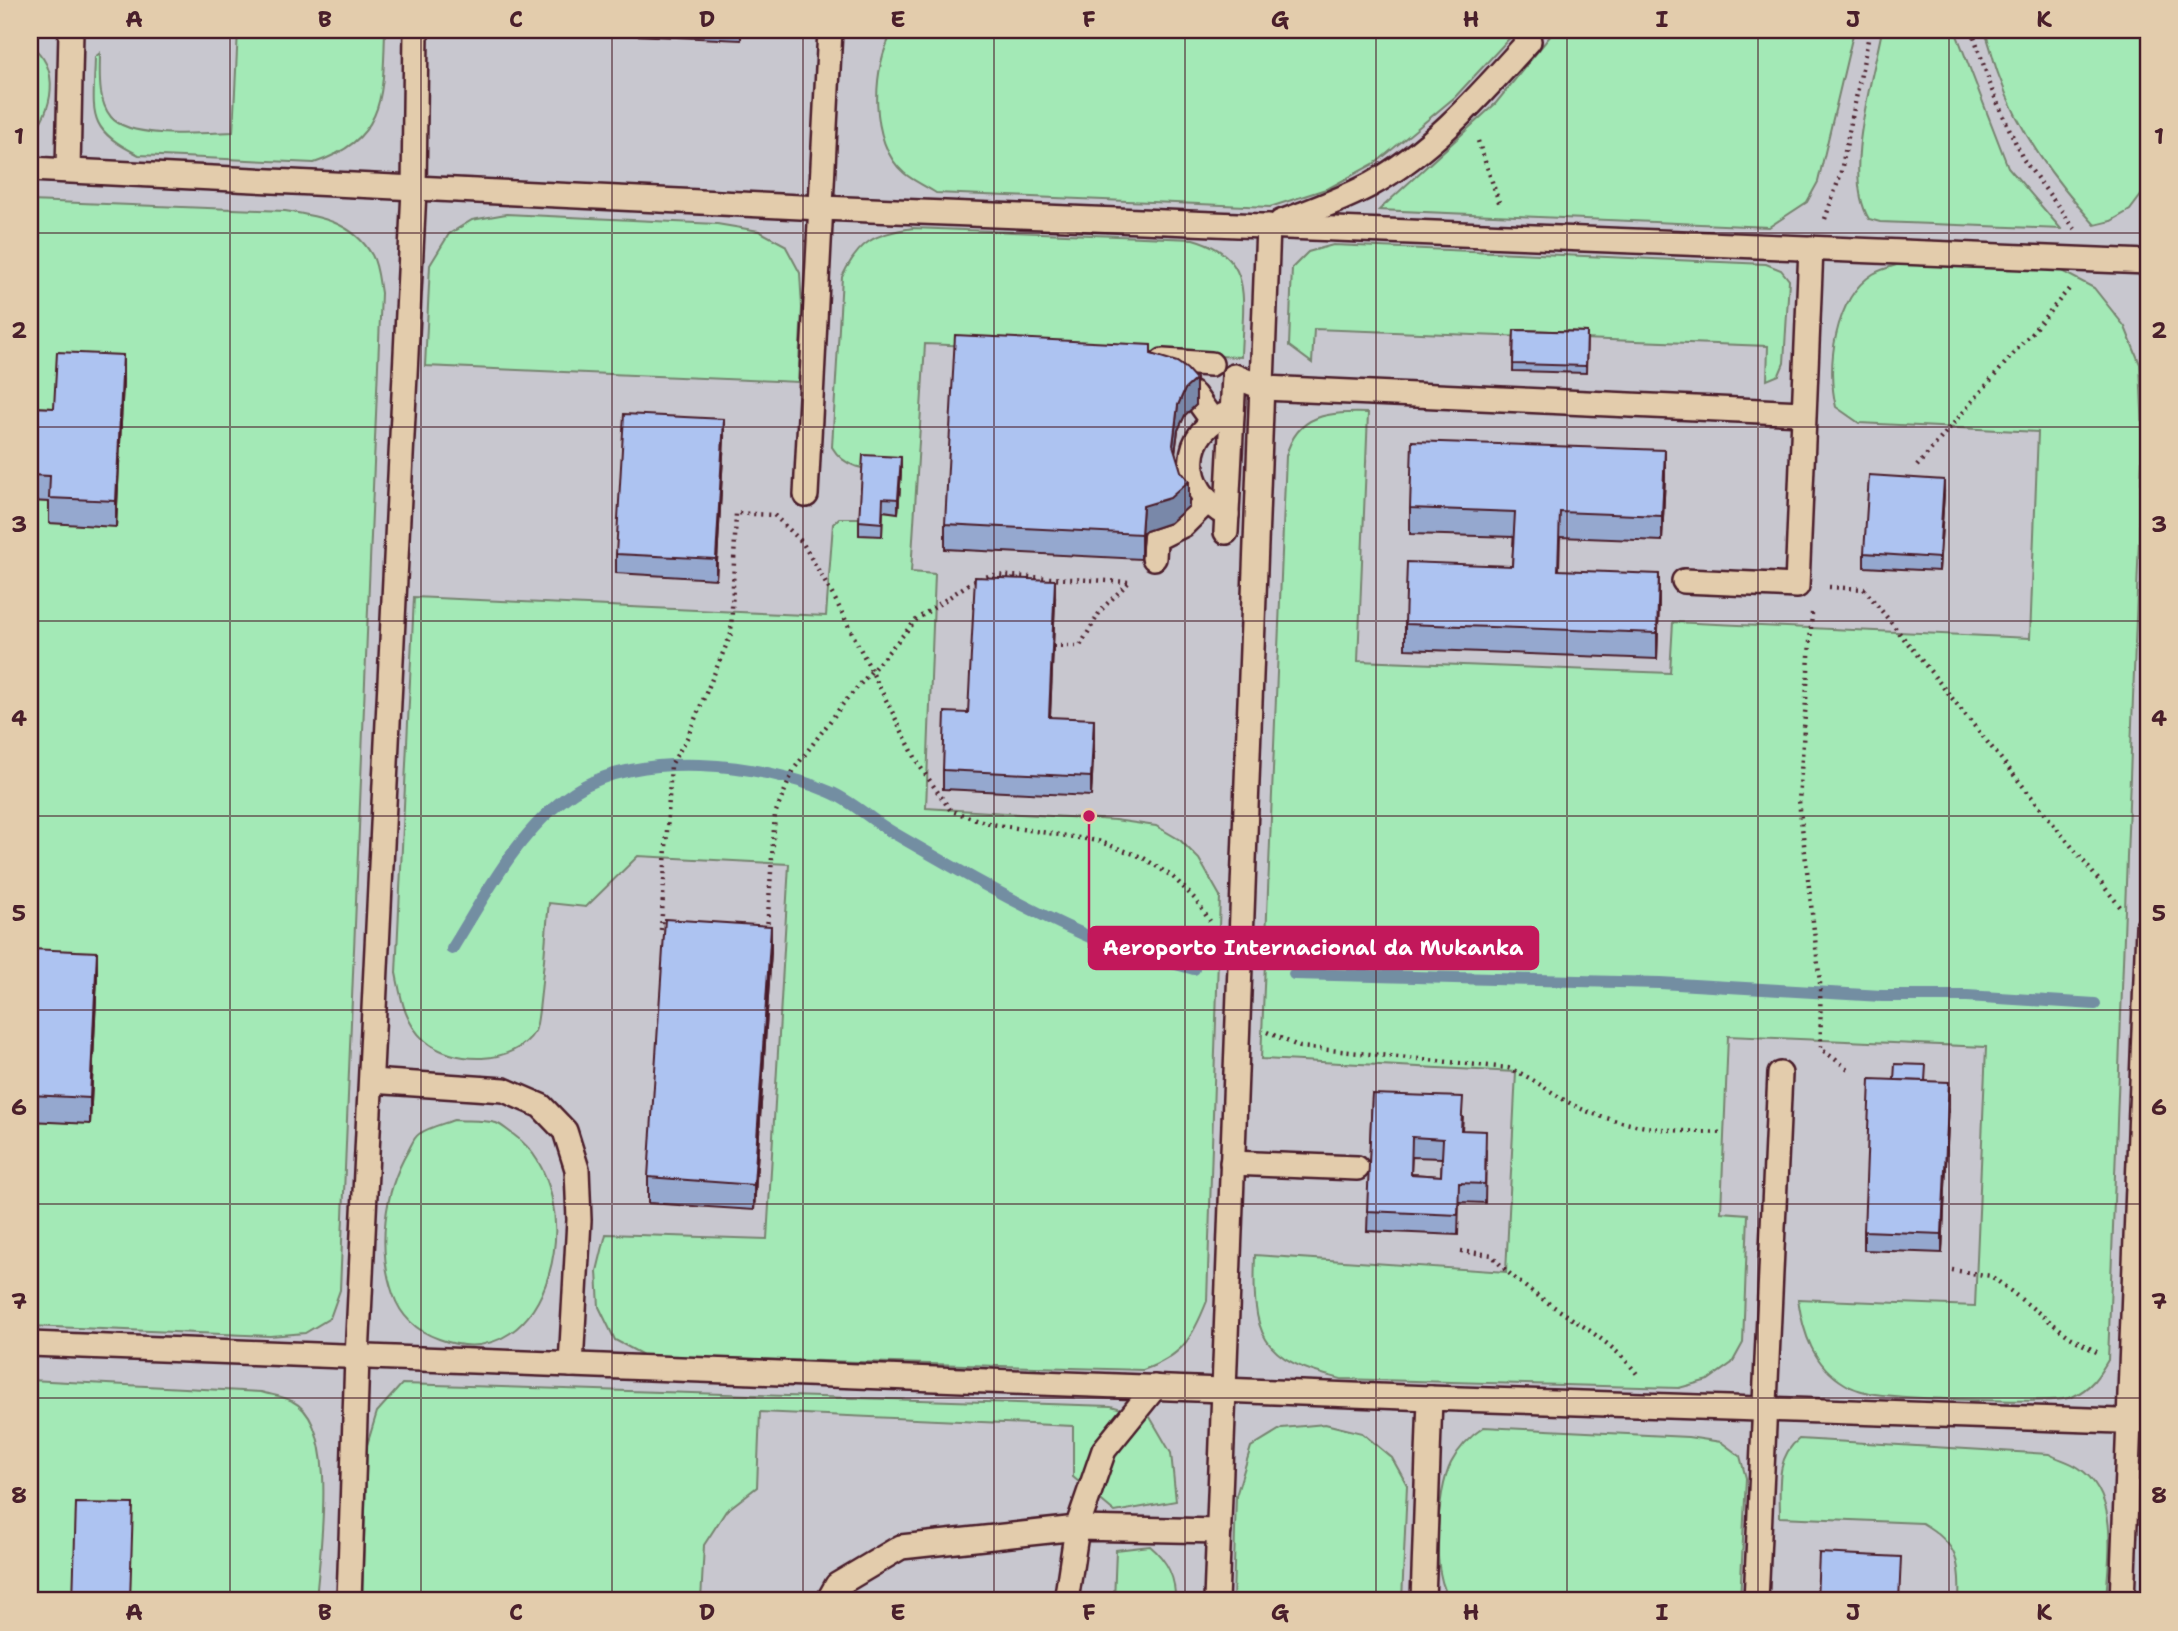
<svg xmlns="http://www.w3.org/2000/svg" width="2178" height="1631" viewBox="0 0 2178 1631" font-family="'Shantell Sans',sans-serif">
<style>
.built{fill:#c8c7cf}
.grass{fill:#a3e9b6;stroke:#768470;stroke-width:2}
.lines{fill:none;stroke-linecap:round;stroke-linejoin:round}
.stream{stroke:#738ea2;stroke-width:12}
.lane-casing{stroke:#4a1f2b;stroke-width:28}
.path{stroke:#4a1f2b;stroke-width:4.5;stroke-dasharray:2 5;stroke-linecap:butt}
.lane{stroke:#e3ccac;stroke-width:23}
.wall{fill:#95a8cf;stroke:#4a1f2b;stroke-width:2;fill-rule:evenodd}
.shaded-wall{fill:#7988a9;stroke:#4a1f2b;stroke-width:2}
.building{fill:#adc3f1;stroke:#4a1f2b;stroke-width:2;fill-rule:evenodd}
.grid{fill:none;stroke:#4a1f2b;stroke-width:2;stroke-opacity:0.55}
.leader{fill:none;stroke:#c2185b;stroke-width:2.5}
.callout-dot{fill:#c2185b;stroke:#e3ccac;stroke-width:2.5}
.callout{fill:#c2185b;stroke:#c2185b;stroke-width:2.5}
.callout-label{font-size:21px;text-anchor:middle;font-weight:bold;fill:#fff}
.neatline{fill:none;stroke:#4a1f2b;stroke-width:2.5}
.grid-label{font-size:23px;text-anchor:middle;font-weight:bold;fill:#4a1f2b}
</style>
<rect width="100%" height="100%" fill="#d3c9c1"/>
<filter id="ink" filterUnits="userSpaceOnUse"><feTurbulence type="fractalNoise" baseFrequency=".0143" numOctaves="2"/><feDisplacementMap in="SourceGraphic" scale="14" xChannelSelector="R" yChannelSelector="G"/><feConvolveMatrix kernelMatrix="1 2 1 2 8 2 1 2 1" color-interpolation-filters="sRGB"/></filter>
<g filter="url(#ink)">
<rect class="built" x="30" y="30" width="2118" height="1571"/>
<g class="grass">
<path d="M 238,30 L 385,30 C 383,95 386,139 314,163 L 139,155 C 84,129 94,112 95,57 L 100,53 C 100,73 97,100 111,117 C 130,140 204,133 233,132 Z"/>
<path d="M 894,30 L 1517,30 L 1455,97 L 1377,162 L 1329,188 L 1270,207 L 936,193 C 926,186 913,181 904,173 C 869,143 871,66 894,30 Z"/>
<path d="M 1555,30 L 1854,30 L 1818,182 L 1807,202 L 1769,227 L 1379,210 L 1496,103 Z"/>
<path d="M 1882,30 L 1955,30 L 2008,167 L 2061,229 L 1880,222 L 1869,219 C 1842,175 1873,79 1882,30 Z"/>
<path d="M 1984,30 L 2148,30 L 2148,186 L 2130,210 L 2111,221 L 2095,225 C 2055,181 2019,133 1999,76 C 1993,61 1991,45 1984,30 Z"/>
<path d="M 30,45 C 62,68 53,111 30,136 Z"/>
<path d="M 30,201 L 285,211 C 319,216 353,222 372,255 C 378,265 379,282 381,293 L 340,1290 L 330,1318 L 305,1333 L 270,1336 L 30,1326 Z"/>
<path d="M 506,214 L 717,224 L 759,231 L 785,245 L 800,273 L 802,308 L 798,382 L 425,366 L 430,265 L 449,234 L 472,220 Z"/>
<path d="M 913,228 L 1193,239 C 1257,257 1242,303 1241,357 L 925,344 L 911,572 L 935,574 L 926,808 L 1115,820 L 1156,826 L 1180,840 L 1199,859 L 1220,896 L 1207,1301 C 1192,1339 1182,1356 1143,1370 L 645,1356 L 615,1340 L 599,1307 L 597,1271 L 606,1234 L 767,1239 L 789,864 L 638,856 L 586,907 L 549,903 C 546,923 541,1020 535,1031 C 514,1066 452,1065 424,1040 C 404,1022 401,997 396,973 L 414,597 L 826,616 L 833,524 L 839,518 L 859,518 L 882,536 L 883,511 L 898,512 L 901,471 C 874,469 847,473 832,447 L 842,277 C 859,241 874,234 913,228 Z"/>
<path d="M 1333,245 L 1766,264 L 1781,270 L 1789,280 L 1784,363 L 1779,375 L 1767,380 L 1768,346 L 1314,329 L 1312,363 L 1289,346 L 1292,268 L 1308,252 Z"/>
<path d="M 1909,261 L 2056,268 L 2094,288 L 2125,327 L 2140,364 L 2143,433 L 2108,1360 C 2098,1377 2091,1388 2072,1397 C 2053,1405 1902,1398 1875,1394 C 1867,1393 1853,1389 1845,1384 C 1813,1365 1803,1333 1798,1299 L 1975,1306 L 1986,1047 L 1728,1036 L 1721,1212 L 1748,1214 L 1743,1343 L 1732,1363 L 1708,1380 L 1679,1388 L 1341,1379 C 1259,1360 1252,1334 1255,1255 L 1506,1272 L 1516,1072 L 1261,1059 L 1286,456 C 1297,413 1330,412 1368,413 L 1358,661 L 1670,673 L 1673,622 L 2030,638 L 2038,432 L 1859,423 L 1836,407 C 1826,367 1834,299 1873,274 C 1883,268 1898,265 1909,261 Z"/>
<path d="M 454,1120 C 467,1121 483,1120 496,1123 C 502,1125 508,1131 514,1135 C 593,1192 553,1382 439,1339 C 416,1331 401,1317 393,1294 C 377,1248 384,1192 408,1151 C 411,1146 414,1137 419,1134 C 429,1127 443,1124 454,1120 Z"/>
<path d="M 30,1380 L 261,1392 C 271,1395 283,1396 292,1401 C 341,1425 319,1554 316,1601 L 30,1601 Z"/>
<path d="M 402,1384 L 1111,1406 L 1150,1417 L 1171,1453 L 1176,1501 L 1115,1512 L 1073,1477 L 1073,1426 L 760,1412 L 757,1487 L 726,1511 L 704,1545 L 701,1601 L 362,1601 L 367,1445 L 377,1412 Z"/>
<path d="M 1325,1424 L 1362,1433 L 1392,1458 L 1407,1485 L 1402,1601 L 1233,1601 L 1236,1496 L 1251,1447 L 1282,1428 Z"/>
<path d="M 1484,1427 L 1688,1437 L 1721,1442 L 1740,1456 L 1746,1478 L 1740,1601 L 1452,1601 C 1429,1578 1437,1491 1451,1463 C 1459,1447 1469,1437 1484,1427 Z"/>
<path d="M 1799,1439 L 2049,1454 C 2058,1459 2071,1462 2079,1468 C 2121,1497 2108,1558 2106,1601 L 1959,1601 C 1961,1562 1957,1543 1922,1523 L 1780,1517 C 1780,1489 1775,1457 1799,1439 Z"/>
<path d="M 1150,1546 C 1168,1561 1176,1578 1175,1601 L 1114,1601 L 1116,1550 Z"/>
</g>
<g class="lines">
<g class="stream">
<path d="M 452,949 C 486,894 519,829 574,792 C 638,749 762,763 830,792 C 852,801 871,820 892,832 C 954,868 1018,905 1083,934 C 1117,950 1157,958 1194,969"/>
<path d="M 1294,974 L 1660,983 L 1882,996 L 1967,996 L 2095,1004"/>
</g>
<defs>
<g id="lane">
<path d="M 30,169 L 821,208 L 2148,262"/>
<path d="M 68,170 L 71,30"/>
<path d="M 1281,222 C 1312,211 1341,200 1370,185 C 1433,150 1482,93 1529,41"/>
<path d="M 1211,364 L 1163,361 L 1162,375 L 1194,395 L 1212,420"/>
<path d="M 806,495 L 830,30"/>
<path d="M 1227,515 C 1179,490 1179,430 1232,412"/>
<path d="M 1226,532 L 1234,376 L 1264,388 L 1803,413"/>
<path d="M 1154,558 L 1155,539 L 1183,525 L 1206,502"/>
<path d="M 1684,581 L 1797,586 L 1811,248"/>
<path d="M 371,1081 L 504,1090 L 541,1106 L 565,1131 L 577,1169 L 579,1220 L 571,1365"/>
<path d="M 1232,1163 L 1357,1168"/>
<path d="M 30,1344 L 1430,1398"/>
<path d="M 349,1601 L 357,1357 L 414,190 L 416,30"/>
<path d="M 828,1601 L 837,1585 L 901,1547 L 1077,1528 L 1104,1450 L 1155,1387"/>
<path d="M 1066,1601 L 1077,1528 L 1219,1531"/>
<path d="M 1216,1601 L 1268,226"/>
<path d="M 1423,1601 L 1430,1398 L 2148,1422"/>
<path d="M 1756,1601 L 1780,1074"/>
<path d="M 2122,1601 L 2148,927"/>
</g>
</defs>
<use href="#lane" class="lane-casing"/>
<g class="path">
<path d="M 1972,30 L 1993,93 L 2023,159 L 2075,229"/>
<path d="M 1478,141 L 1500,205"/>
<path d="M 1825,219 L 1840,176 L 1870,30"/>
<path d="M 1917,466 L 2069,289"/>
<path d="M 1829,587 L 1864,589 L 2122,909"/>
<path d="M 1812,613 L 1799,801 L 1820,982 L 1821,1049 L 1851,1071"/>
<path d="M 1053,646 L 1080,646 L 1101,610 L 1128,583"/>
<path d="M 661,930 L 671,765 L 687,738 L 731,634 L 736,513 L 774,515 L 802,542 L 836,601 L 919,765 L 951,811 L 991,824 L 1098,841 L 1142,857 L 1173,877 L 1195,899 L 1210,921"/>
<path d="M 767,930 L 775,814 L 794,769 L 843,704 L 917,619 L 970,583 L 991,575 L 1129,582"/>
<path d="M 1267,1032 L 1300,1047 L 1508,1068 C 1536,1078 1557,1099 1584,1110 C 1630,1129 1675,1131 1724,1133"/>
<path d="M 1461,1251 L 1492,1255 C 1529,1302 1603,1327 1637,1374"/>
<path d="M 1952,1270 L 1991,1276 L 2070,1337 L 2100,1354"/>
</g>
<use href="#lane" class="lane"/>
</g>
<g class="wall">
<path d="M 546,30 L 741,30 L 741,40 L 546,31 Z"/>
<path d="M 1514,330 L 1587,332 L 1586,373 L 1513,371 Z"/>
<path d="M 1151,355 L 1196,405 L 1185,415 L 1178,430 L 1175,452 L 1189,506 L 1170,523 L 1143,532 L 1141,559 L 945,549 L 945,524 Z"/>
<path d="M 123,381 L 116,527 L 49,523 L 49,502 L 30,501 L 30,407 L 54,408 Z"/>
<path d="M 724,438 L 716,579 L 616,573 L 616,554 Z"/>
<path d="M 901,471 L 898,513 L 883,511 L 882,536 L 859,535 L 859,521 Z"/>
<path d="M 1665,475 L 1662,541 L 1560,537 L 1559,570 L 1659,600 L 1657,659 L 1405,649 L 1405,624 L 1512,566 L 1514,537 L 1410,534 L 1410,508 Z"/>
<path d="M 1944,493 L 1939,571 L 1864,567 L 1864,553 Z"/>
<path d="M 1055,600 L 1050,717 L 1094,739 L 1091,796 L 943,789 L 943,770 L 968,713 Z"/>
<path d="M 30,949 L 97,977 L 90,1124 L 30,1121 Z"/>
<path d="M 771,951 L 754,1210 L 648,1203 L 648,1177 Z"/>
<path d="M 1926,1081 L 1949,1102 L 1942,1253 L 1864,1250 L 1864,1231 Z"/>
<path d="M 1372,1094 L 1463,1117 L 1462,1130 L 1486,1150 L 1485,1203 L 1459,1202 L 1458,1235 L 1367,1231 ZM 1412,1157 L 1442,1158 L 1441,1176 L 1411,1174 Z"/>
</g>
<g class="shaded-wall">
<path d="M 123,355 L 123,381 L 116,527 L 116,501 Z"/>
<path d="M 1196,379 L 1196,405 L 1185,415 L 1178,430 L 1173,470 L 1173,445 L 1178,405 L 1185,389 Z"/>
<path d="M 724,419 L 724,438 L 716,579 L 716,559 Z"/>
<path d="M 1665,450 L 1665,475 L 1662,541 L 1662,516 Z"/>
<path d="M 901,457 L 901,471 L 898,513 L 898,499 Z"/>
<path d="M 1944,480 L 1944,493 L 1939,571 L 1939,558 Z"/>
<path d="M 1189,481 L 1189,506 L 1170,523 L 1143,532 L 1141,559 L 1141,534 L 1143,506 Z"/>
<path d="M 1659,574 L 1659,600 L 1657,659 L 1657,633 Z"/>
<path d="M 1055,580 L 1055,600 L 1049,737 L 1049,717 Z"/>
<path d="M 1094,719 L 1094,739 L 1091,796 L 1091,777 Z"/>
<path d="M 771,926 L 771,951 L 754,1210 L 754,1185 Z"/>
<path d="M 97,952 L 97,977 L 90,1124 L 90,1098 Z"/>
<path d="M 1949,1082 L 1949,1102 L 1942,1253 L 1942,1234 Z"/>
</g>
<g class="building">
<path d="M 1514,330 L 1587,332 L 1586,366 L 1513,364 Z"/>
<path d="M 955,335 L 1151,345 L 1151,354 L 1177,362 L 1187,369 L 1196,379 L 1185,389 L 1178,405 L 1173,445 L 1181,471 L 1189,481 L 1170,498 L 1143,506 L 1141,534 L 945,524 Z"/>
<path d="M 57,352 L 123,355 L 116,501 L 49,498 L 50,476 L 30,475 L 30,407 L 54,408 Z"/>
<path d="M 624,414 L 724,419 L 716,559 L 616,554 Z"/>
<path d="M 1412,441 L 1665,450 L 1662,516 L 1560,512 L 1558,570 L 1659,574 L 1657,633 L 1405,624 L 1407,562 L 1512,566 L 1515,512 L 1410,508 Z"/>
<path d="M 863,455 L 901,457 L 898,499 L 883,498 L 882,523 L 859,521 Z"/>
<path d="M 1869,475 L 1944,480 L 1939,558 L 1864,553 Z"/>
<path d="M 975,577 L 1055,580 L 1049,717 L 1094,719 L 1091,777 L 943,770 L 945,712 L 968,713 Z"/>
<path d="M 665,919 L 771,926 L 754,1185 L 648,1177 Z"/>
<path d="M 30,949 L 97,952 L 90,1098 L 30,1095 Z"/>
<path d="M 1895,1064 L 1926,1065 L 1925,1081 L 1894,1080 Z"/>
<path d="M 1870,1079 L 1949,1082 L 1942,1234 L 1864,1231 Z"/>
<path d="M 1372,1094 L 1463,1097 L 1461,1130 L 1486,1131 L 1485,1184 L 1459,1183 L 1458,1215 L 1367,1211 ZM 1412,1137 L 1443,1139 L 1441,1176 L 1411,1174 Z"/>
<path d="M 76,1503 L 133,1504 L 130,1601 L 73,1601 Z"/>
<path d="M 1819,1553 L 1901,1557 L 1899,1601 L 1817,1601 Z"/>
</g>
</g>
<path class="grid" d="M 230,30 L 230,1601M 421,30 L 421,1601M 612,30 L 612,1601M 803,30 L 803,1601M 994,30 L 994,1601M 1185,30 L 1185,1601M 1376,30 L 1376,1601M 1567,30 L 1567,1601M 1758,30 L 1758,1601M 1949,30 L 1949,1601M 30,233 L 2148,233M 30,427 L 2148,427M 30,621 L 2148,621M 30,816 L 2148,816M 30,1010 L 2148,1010M 30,1204 L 2148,1204M 30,1398 L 2148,1398"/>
<path class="leader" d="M1089 816L1089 948"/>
<circle class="callout-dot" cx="1089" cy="816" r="7"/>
<rect class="callout" x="1089" y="927" width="449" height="42" rx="7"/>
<g class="callout-label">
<text x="1313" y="955">Aeroporto Internacional da Mukanka</text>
</g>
<rect width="2178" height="1631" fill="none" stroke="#e3ccac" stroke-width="77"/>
<rect x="38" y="38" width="2102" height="1554" class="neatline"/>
<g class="grid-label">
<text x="134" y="27">A</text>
<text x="325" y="27">B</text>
<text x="516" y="27">C</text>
<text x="707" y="27">D</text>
<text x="898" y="27">E</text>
<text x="1089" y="27">F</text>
<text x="1280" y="27">G</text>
<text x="1471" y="27">H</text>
<text x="1662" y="27">I</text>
<text x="1853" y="27">J</text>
<text x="2044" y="27">K</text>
<text x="19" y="144">1</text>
<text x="2159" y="144">1</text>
<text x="19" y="338">2</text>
<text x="2159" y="338">2</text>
<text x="19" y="532">3</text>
<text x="2159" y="532">3</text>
<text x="19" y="726">4</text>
<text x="2159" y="726">4</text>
<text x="19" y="921">5</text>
<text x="2159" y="921">5</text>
<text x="19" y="1115">6</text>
<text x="2159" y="1115">6</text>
<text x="19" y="1309">7</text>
<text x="2159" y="1309">7</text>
<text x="19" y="1503">8</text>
<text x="2159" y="1503">8</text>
<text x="134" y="1620">A</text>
<text x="325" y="1620">B</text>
<text x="516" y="1620">C</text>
<text x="707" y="1620">D</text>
<text x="898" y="1620">E</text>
<text x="1089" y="1620">F</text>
<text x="1280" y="1620">G</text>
<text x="1471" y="1620">H</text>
<text x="1662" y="1620">I</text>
<text x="1853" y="1620">J</text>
<text x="2044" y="1620">K</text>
</g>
</svg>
